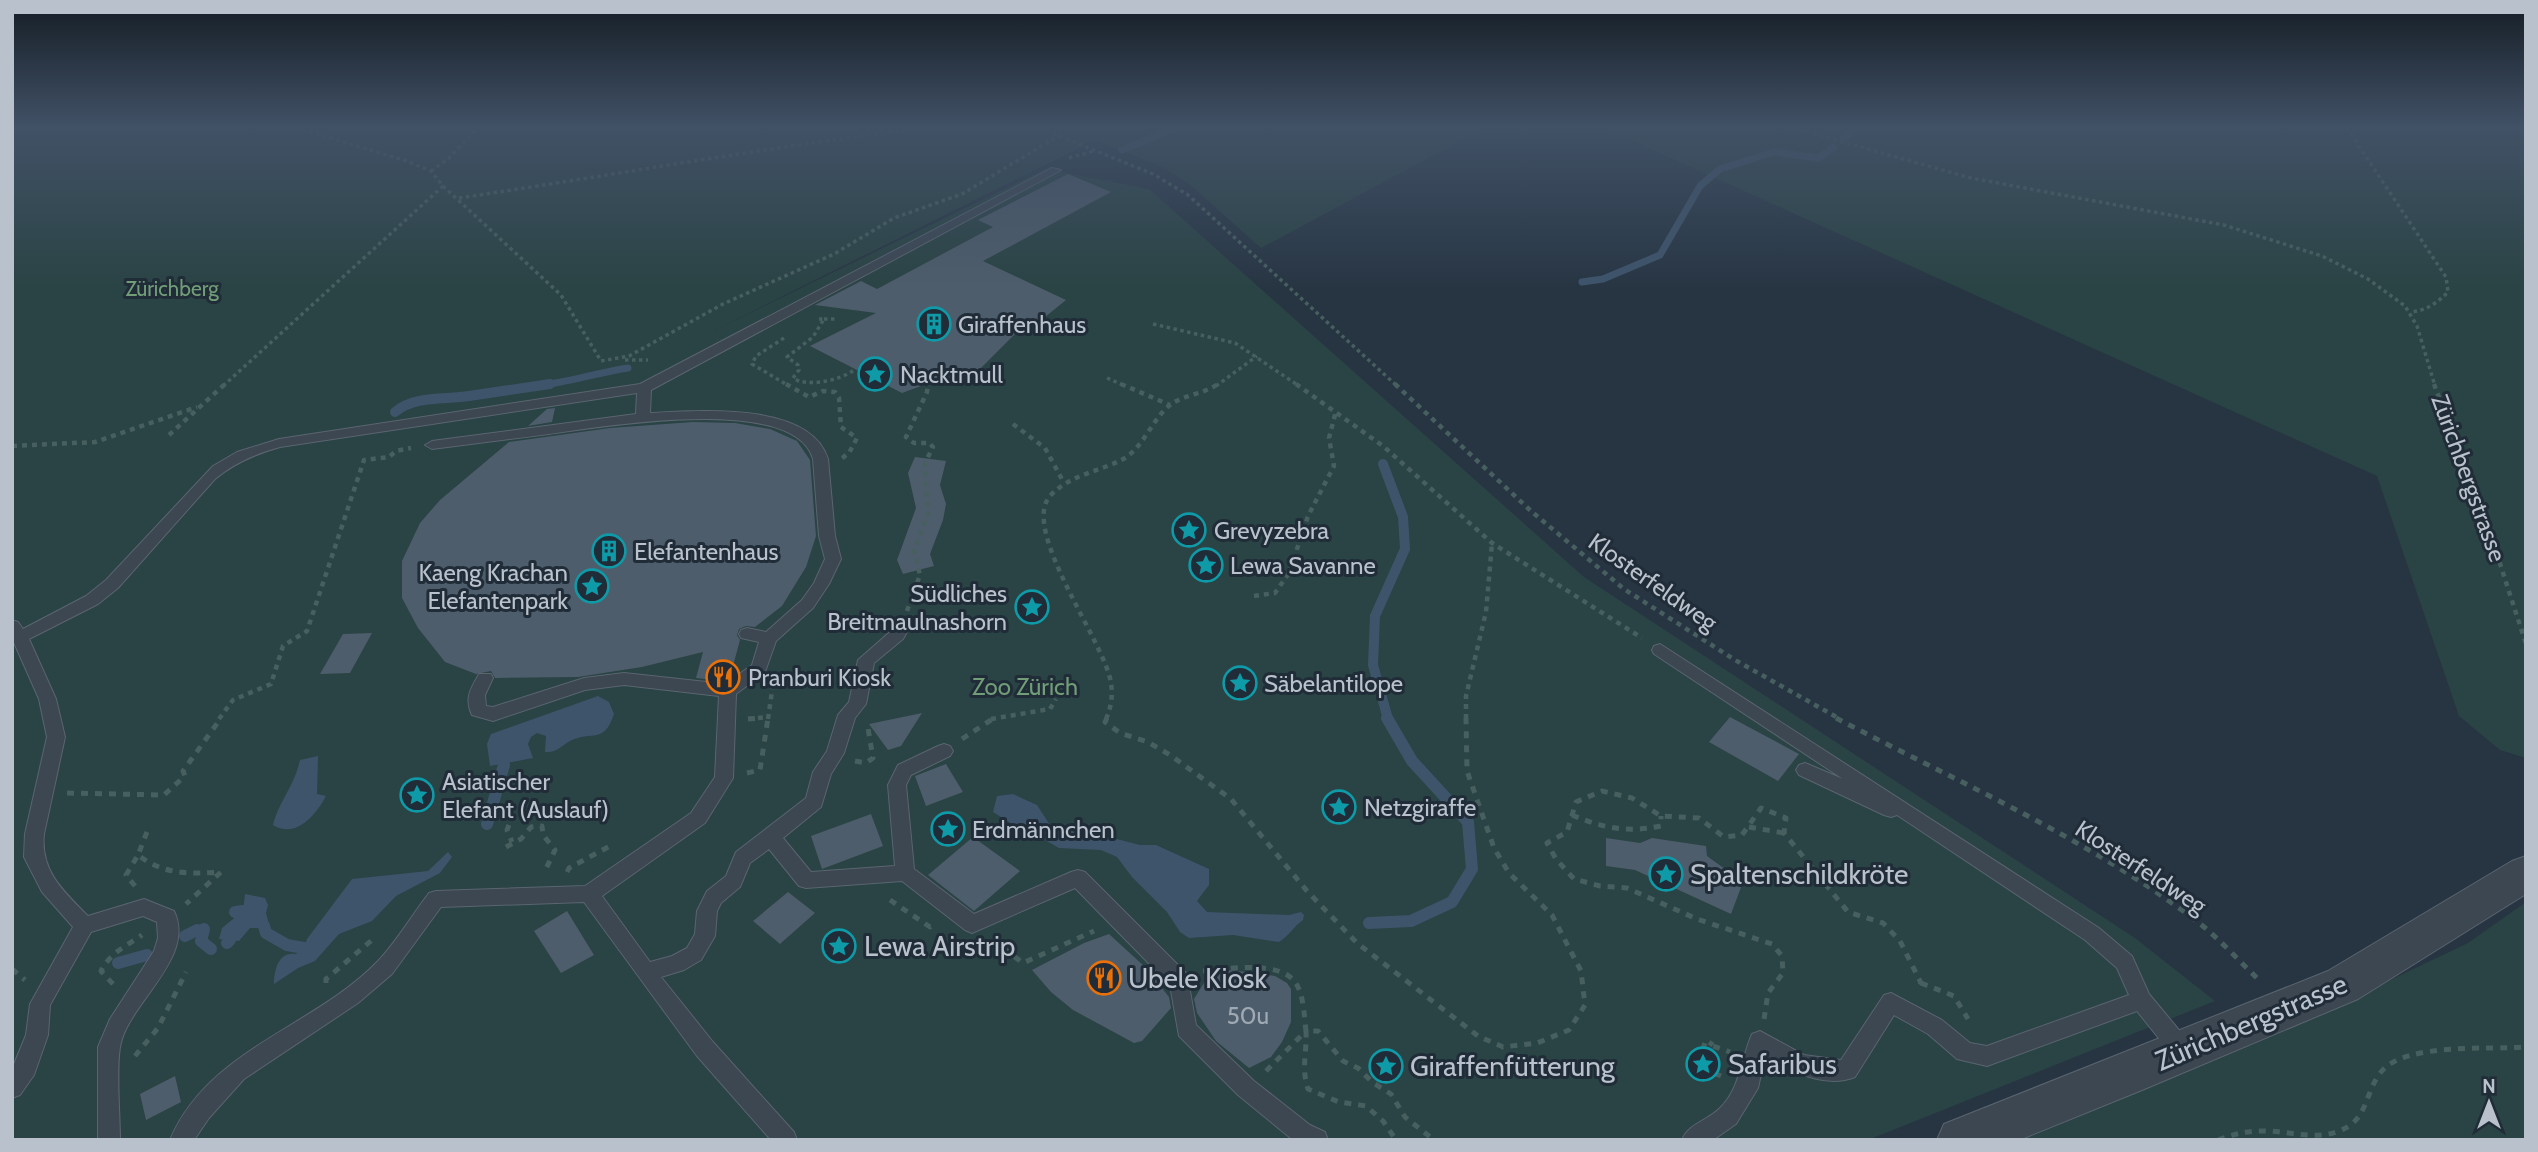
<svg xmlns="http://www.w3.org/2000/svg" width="2538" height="1152" viewBox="0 0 2538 1152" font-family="Cabin,sans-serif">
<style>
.green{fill:#2a4344}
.water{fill:#3e546b}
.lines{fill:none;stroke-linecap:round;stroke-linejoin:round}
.stream-far2{stroke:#3e546b;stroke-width:7}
.stream-far1{stroke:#3e546b;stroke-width:10}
.stream{stroke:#3e546b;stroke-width:12}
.building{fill:#4e5d6b}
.service-casing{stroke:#5a6570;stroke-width:2}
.minor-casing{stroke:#5a6570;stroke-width:2}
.path-far2{stroke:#485f60;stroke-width:3.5;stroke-dasharray:3.5 3.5;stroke-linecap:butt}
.path-far1{stroke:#485f60;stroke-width:4.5;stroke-dasharray:5 5;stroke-linecap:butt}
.path{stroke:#485f60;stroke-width:5;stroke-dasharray:7 7;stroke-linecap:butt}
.service{fill:#3c4752;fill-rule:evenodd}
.minor{fill:#3c4752;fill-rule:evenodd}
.labels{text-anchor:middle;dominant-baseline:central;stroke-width:6;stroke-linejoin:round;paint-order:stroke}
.far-park-label{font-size:21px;fill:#719d77;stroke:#202c38}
.poi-label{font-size:24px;fill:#b9c2cc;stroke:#202c38;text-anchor:start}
.street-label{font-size:24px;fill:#b9c2cc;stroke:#202c38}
.park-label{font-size:24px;fill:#719d77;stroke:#202c38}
.near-number-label{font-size:24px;fill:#9ea9b4}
.near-poi-label{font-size:28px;fill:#b9c2cc;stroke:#202c38;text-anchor:start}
.near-street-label{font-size:28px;fill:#b9c2cc;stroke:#202c38}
</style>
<rect width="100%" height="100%" fill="#273543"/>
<g class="green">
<path d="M 12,128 L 1484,128 L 1261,248 L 1188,183 L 1164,168 L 1095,140 L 715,330 L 1049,167 L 1062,172 L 1149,189 L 1584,577 L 2135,938 L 2215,1001 L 1868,1140 L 12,1140 Z"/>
<path d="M 1604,128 L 2526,128 L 2526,758 L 2500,750 L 2459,716 L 2377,476 Z"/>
<path d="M 2526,902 L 2526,1140 L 2022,1140 L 2300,1023 L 2468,943 Z"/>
</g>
<g class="water">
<path d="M 598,696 L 609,702 L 614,714 C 604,745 592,730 570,741 C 561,746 557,753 545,752 L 546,736 L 537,733 L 531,737 L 528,744 L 533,758 L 490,766 L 487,744 L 491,734 Z"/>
<path d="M 318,756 L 317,794 L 326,796 C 316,815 296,839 273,825 C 279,801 294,787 300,760 Z"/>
<path d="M 1013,794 L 1037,805 L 1050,825 L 1089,836 L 1101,835 L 1140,845 L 1156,845 L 1209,869 L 1209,885 L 1197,901 L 1207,912 L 1289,915 L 1301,912 L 1304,915 L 1303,920 C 1293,927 1289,936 1279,942 L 1233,935 L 1189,938 L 1180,932 L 1167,912 L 1132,877 L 1117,857 L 1101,850 L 1059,848 L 1045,840 L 1033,837 L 993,812 L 997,796 Z"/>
<path d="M 448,852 L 452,857 L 440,873 L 396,896 L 372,921 L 339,934 L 315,961 L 298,968 L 274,984 C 274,971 278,951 296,954 L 304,948 L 307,939 L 352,879 L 428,871 Z"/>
<path d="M 245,894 L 265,898 L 268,905 L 266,913 L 269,924 L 261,928 L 250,928 L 239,941 L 219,939 L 222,928 L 243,911 Z"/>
</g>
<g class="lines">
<g class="stream-far2">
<path d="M 1843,139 L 1856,128"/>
<path d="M 1122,150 L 1175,128"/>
<path d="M 1582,282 L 1603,279 L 1660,255 L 1700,186 L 1720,169 L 1774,152 L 1819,158 L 1833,147"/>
<path d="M 537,386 C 568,382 597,373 628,368"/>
</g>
<g class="stream-far1">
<path d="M 395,412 C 415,395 445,400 469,396 C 496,392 523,388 550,384"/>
<path d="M 1383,464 L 1403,517 L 1405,549 L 1375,616 L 1373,665 L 1388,719"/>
</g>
<g class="stream">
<path d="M 487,824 L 504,765"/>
<path d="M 235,912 L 243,911"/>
<path d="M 1369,923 L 1411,921 L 1452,902 L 1472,869 L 1468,822 L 1412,761 L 1387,718"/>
<path d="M 264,926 L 266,933 L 287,945 L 304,948"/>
<path d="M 204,929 L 201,941 L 211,949"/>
<path d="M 185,936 L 197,930"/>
<path d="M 227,943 L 230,940"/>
<path d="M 118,963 L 147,955"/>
</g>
</g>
<g class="building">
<path d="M 1068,174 L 1111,192 L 983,261 L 1066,300 L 1039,322 L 1021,328 L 973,376 L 943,378 L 902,393 L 810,346 L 876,313 L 815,305 L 861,281 L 877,289 L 993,227 L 978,220 Z"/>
<path d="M 555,408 L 552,422 L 528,426 L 547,409 Z"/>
<path d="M 693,422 L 735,423 L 770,429 L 797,441 L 810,460 L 816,536 L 806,567 L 782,606 L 755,627 L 746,626 L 739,629 L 737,635 L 740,640 L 730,677 L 715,680 L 696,678 L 703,652 L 642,667 L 578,677 L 495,678 L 491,671 L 476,674 L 445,662 L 418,628 L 402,598 L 402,561 L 420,523 L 440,500 L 509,442 L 610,428 Z"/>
<path d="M 915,457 L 946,461 L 940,485 L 946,504 L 943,520 L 930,554 L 934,566 L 903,574 L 897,560 L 916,508 L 908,473 Z"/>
<path d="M 372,633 L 350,673 L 320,674 L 343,634 Z"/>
<path d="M 922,713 L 901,746 L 888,750 L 869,724 Z"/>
<path d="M 1730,717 L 1799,754 L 1778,781 L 1709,742 Z"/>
<path d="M 946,764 L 963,792 L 926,806 L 915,776 Z"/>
<path d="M 871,814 L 883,846 L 822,869 L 811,836 Z"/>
<path d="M 973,837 L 1020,871 L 974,911 L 928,875 Z"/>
<path d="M 1606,838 L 1640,843 L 1652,838 L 1706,846 L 1707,856 L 1743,882 L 1731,914 L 1635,870 L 1606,866 Z"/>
<path d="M 788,892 L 815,913 L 780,944 L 753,921 Z"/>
<path d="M 567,911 L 594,955 L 561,973 L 534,931 Z"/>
<path d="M 1109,934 L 1145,967 L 1169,997 L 1171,1008 L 1142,1041 L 1134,1043 L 1073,1010 L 1051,992 L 1032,970 L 1084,943 Z"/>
<path d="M 1231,970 L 1275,976 L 1287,983 L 1291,989 L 1291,1022 L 1282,1042 L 1271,1057 L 1249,1068 L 1216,1041 L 1197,1013 L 1194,999 L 1207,978 Z"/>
<path d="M 175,1076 L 181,1102 L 146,1120 L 140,1094 Z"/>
</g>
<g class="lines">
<defs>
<g id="service">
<path d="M 1052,168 L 1061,170 L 651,390 L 650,413 C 698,411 810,401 828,459 L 835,536 L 841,559 L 829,584 L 813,608 L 776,641 L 765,672 L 736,694 L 733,778 L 705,823 L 602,896 L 650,962 L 672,956 L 687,948 L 695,934 L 697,911 L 707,891 L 726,876 L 736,852 L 806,798 L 813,772 L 827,751 L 838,715 L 849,702 L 858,660 L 891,631 L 895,624 L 907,624 L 909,628 L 903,639 L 874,663 L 866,704 L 855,718 L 844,753 L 831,774 L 821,807 L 783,838 L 811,872 L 895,866 L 888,785 L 898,765 L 938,746 L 944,744 L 950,746 L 953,751 L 950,756 L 911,775 L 906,785 L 914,869 L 974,914 L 1071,872 L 1078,870 L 1085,872 L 1187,974 L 1196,1025 L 1254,1081 L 1310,1125 L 1325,1132 L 1328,1140 L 1293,1140 L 1238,1095 L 1179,1036 L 1170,985 L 1075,888 L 972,933 L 965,930 L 902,881 L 806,888 L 799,886 L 769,849 L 750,863 L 740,887 L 721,903 L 717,911 L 715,936 L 701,960 L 684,970 L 661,977 L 713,1042 L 794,1132 L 797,1140 L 771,1140 L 697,1056 L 584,902 L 441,907 L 392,974 L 358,1003 L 244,1079 L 209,1118 L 194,1140 L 170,1140 C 208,1049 315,1027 378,961 C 397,941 412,915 429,893 L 436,891 L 585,886 L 691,813 L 715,777 L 719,696 L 624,685 L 585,690 L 493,721 L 472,715 C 464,698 471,688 479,674 L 491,674 L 493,678 L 485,695 L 486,706 L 493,707 L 584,678 L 624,673 L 725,684 L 752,665 L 759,642 L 741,638 L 739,634 L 741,630 L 747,628 L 766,632 L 802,600 L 814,583 L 825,559 L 819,536 L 813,459 C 794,393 601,427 549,434 C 510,439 471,444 432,449 L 425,445 L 432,441 L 636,414 L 637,393 L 280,447 C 255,454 234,463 215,479 L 118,588 L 98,604 L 29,639 L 56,699 L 65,737 L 44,834 C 40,871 64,892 88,916 L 144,899 L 174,911 C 197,958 127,1004 120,1047 C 116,1071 120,1114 120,1140 L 98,1140 L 98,1047 L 110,1019 L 154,951 L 158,938 L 157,922 L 143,916 L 91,932 L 50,1005 L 48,1035 L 34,1075 L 20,1095 L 12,1098 L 12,1069 L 26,1035 L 30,1004 L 73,927 L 42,892 L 24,857 L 25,834 L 47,737 L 39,699 L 12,638 L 12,620 L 18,622 L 23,629 L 86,596 L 106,580 L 213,466 L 237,452 L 279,439 L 640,384 Z"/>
<path d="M 1660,644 L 2099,928 L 2132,956 L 2149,994 L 2189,1042 L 2192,1049 L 2189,1056 L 2181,1059 L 2173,1056 L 2137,1011 L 1987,1066 L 1957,1059 L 1928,1034 L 1894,1015 L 1855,1077 C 1825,1089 1790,1071 1765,1056 L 1758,1088 L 1736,1124 L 1713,1140 L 1682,1140 C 1688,1124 1708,1120 1719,1109 C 1740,1090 1741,1059 1752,1034 L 1760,1031 L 1804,1055 L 1841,1060 L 1884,995 L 1891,993 L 1942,1020 L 1970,1043 L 1987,1046 L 2129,995 L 2117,968 L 2085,940 L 1897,815 L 1891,817 L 1884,815 L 1799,775 L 1796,770 L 1799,765 L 1805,763 L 1843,779 L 1654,654 L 1652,650 L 1654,646 Z"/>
</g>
<path id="minor" d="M 2526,856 L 2526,894 L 2358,999 L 2142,1090 L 2019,1140 L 1937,1140 L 1944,1124 L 2328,971 L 2512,861 Z"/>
</defs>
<use href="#service" class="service-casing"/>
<use href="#minor" class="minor-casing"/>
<g class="path-far2">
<path d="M 296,128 L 404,160 L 431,171 L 443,186 L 561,295 L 601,361 L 629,356 L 723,304 L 834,254 L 894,218 L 962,194 L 1060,135 L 1060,128"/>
<path d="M 1040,128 L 1153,174 L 1188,195 L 1397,386"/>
<path d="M 1793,128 L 1971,178 L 2224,225 L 2322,256 L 2368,279 L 2405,306 L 2417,326 L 2435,386"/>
<path d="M 2347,128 L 2446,277 L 2448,292 C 2437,303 2426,311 2410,312"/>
<path d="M 1069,158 L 1094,151"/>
<path d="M 431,171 L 449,158 L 477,128"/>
<path d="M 459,198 C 615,175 771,146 928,128"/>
<path d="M 819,319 L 824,319 L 813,337 L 787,357 L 798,365 L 799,370 L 793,378 C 807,388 841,380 854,370"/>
<path d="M 824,319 L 836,319"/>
<path d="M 1153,324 L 1235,343 L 1299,386"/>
<path d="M 784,338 L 756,356 L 752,364 L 789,386"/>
<path d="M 625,360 L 648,360"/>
<path d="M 1107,378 L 1125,386"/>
<path d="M 223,386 L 443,186"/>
<path d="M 928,386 L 928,383"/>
<path d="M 1216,386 L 1257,356"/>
</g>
<g class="path-far1">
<path d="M 786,384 L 809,397 L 823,391 L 835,392 L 839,398 L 841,427 L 857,438 L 849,453 L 841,459"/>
<path d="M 1121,384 L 1170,405"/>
<path d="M 1296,384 L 1383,446 L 1492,543 L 1642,638"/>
<path d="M 1395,384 L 1531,511 L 1624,589 L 1735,660 L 1840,719"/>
<path d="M 2434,384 L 2494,545 L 2526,644"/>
<path d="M 1013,424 L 1045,448 L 1064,483"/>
<path d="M 169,435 L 225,384"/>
<path d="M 12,446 L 95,442 L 197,407"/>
<path d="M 1254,596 L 1275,593 L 1289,573 L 1308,516 L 1334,466 L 1329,438 L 1336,411"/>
<path d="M 907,611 L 920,575 L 914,551 L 928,513 L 925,463 L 933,447 L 929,443 L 914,443 L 906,437 L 927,392 L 928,384"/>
<path d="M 219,719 L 233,700 L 271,684 L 283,646 L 307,631 L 364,460 L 389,457 L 396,451 L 411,448"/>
<path d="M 748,719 L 767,717"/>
<path d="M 768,719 L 773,684"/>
<path d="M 991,719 L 1050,709 L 1056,699"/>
<path d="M 1106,719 C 1111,708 1113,696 1111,683 C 1105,642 1020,530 1050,496 C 1070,474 1100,472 1125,458 C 1144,446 1153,418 1170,405 C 1183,395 1204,394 1218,384"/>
<path d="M 1466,719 L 1466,696 L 1486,612 L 1492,543"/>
</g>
<g class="path">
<path d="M 1107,718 L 1105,722 L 1120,733 L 1148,742 L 1170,755 L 1231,799 L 1307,891 L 1357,943 L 1478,1036 L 1503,1047 L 1537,1043 L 1569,1030 L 1585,1005 L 1581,971 L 1552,915 L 1509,873 L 1494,848 L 1467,771 L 1466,718"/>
<path d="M 1836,718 C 1956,781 2085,837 2194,919 C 2218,937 2239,961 2260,981"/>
<path d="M 748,719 L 761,718"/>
<path d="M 962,739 L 994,718"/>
<path d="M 855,761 L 866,763 L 873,758 L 868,728 L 876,726"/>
<path d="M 747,773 L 760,770 L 768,718"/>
<path d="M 67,793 L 164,795 L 185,776 L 183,771 L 221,718"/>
<path d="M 1572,815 C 1603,828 1627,833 1661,826 L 1661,816"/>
<path d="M 509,825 L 507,830 L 512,842"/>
<path d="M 1749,827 L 1784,833"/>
<path d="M 147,832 L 138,855 C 164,875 189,874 221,872 L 186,904"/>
<path d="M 506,847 L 521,839 L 531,827 L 542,826 L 543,835 L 555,850 L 544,873"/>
<path d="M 567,872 L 569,868 L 610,846"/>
<path d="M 135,886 L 126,875 L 138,855"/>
<path d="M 890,900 L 930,927 L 934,924"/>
<path d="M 992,940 L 1023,963 L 1094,931"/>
<path d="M 12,969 L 25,980"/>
<path d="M 1203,971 C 1226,969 1279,960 1295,982 C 1304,994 1304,1016 1306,1031 L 1318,1031 L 1343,1061 L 1358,1068 L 1372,1082 L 1391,1094 L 1405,1117 L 1434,1140"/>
<path d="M 326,983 L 326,979 L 372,940"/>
<path d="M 1921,983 L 1954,996 L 1968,1019"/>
<path d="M 113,984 L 101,971 C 111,952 125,947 142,935"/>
<path d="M 1764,1019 L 1768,993 L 1783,973 L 1782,956 L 1772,944 L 1697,919 L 1627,888 L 1600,886 L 1574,879 L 1556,859 L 1547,843 L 1567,832 L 1576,802 L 1602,791 L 1632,798 L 1661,816 L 1699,818 L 1724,837 L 1742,835 L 1761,808 L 1786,818 L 1784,833 L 1848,912 L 1883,923 L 1900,941 L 1921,983 L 1917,989"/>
<path d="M 135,1056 L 158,1028 L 186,972"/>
<path d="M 1266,1071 L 1306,1031 C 1307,1054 1301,1067 1308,1089 L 1339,1102 L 1366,1106 L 1383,1121 L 1396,1140"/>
<path d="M 1693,1076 L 1706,1040 L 1713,1045"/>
<path d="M 1721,1076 L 1705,1069 L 1713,1046 L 1730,1052"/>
<path d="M 2218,1140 C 2232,1135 2245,1131 2260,1131 C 2286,1130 2314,1141 2339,1131 C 2369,1120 2364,1093 2381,1072 C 2405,1042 2490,1050 2526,1047"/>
</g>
<use href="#service" class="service"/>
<use href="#minor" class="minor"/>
</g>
<linearGradient id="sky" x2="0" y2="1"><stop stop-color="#151d25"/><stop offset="0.44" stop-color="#415166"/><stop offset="1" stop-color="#415166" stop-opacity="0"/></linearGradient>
<rect width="2538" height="289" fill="url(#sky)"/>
<defs>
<symbol id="building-ring" viewBox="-11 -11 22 22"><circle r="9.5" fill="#202c38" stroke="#0f9aa8" stroke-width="1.5"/><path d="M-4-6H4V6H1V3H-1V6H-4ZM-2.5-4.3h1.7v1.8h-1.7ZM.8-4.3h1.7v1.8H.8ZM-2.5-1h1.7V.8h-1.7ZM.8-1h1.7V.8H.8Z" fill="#0f9aa8"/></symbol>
<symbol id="sight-ring" viewBox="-11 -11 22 22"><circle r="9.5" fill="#202c38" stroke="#0f9aa8" stroke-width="1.5"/><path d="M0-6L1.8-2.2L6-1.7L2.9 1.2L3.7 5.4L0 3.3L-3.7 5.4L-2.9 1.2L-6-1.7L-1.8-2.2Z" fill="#0f9aa8"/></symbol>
<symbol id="restaurant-ring" viewBox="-11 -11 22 22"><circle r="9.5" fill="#202c38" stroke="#e8710a" stroke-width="1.5"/><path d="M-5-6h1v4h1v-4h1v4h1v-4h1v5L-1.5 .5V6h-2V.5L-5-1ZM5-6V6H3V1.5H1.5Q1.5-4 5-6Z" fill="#e8710a"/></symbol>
</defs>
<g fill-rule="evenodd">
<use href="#building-ring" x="915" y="305" width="38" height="38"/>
<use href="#sight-ring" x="856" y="355" width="38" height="38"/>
<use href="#sight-ring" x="1170" y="511" width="38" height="38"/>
<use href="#building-ring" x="590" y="532" width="38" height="38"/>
<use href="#sight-ring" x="1187" y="546" width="38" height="38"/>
<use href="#sight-ring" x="573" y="567" width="38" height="38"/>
<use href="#sight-ring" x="1013" y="588" width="38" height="38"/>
<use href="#restaurant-ring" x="704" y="658" width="38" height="38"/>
<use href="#sight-ring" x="1221" y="664" width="38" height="38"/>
<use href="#sight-ring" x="398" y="776" width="38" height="38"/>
<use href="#sight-ring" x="1320" y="788" width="38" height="38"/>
<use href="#sight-ring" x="929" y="810" width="38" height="38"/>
<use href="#sight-ring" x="1647" y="855" width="38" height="38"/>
<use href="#sight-ring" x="820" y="927" width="38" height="38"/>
<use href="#restaurant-ring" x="1085" y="959" width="38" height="38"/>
<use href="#sight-ring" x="1684" y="1045" width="38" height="38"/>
<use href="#sight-ring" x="1367" y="1047" width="38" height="38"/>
</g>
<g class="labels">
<g class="far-park-label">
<text x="172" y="288">Zürichberg</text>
</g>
<g class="poi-label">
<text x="958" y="324">Giraffenhaus</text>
<text x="900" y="374">Nacktmull</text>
<text x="1214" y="530">Grevyzebra</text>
<text x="634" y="551">Elefantenhaus</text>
<text x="1230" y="565">Lewa Savanne</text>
<text x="568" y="572" text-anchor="end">Kaeng Krachan<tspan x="568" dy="28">Elefantenpark</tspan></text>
<text x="1007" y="593" text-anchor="end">Südliches<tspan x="1007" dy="28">Breitmaulnashorn</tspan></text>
<text x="748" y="677">Pranburi Kiosk</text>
<text x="1264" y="683">Säbelantilope</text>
<text x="442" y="781">Asiatischer<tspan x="442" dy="28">Elefant (Auslauf)</tspan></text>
<text x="1364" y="807">Netzgiraffe</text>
<text x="972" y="829">Erdmännchen</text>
</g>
<g class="street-label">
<text transform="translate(2469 478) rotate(70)">Zürichbergstrasse</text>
<text transform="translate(1653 582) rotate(35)">Klosterfeldweg</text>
<text transform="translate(2141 867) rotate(33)">Klosterfeldweg</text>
</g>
<g class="park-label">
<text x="1025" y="686">Zoo Zürich</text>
</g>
<g class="near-number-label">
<text x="1248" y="1015">50u</text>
</g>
<g class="near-poi-label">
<text x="1690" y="874">Spaltenschildkröte</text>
<text x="864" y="946">Lewa Airstrip</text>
<text x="1128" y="978">Ubele Kiosk</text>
<text x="1728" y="1064">Safaribus</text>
<text x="1410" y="1066">Giraffenfütterung</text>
</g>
<g class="near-street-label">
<text transform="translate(2251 1022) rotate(-23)">Zürichbergstrasse</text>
</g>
</g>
<rect width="2538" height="1152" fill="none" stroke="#b9c2cc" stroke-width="28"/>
<g transform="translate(2489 1103)" stroke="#202c38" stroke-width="5" paint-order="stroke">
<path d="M0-5L12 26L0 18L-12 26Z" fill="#b9c2cc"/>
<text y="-10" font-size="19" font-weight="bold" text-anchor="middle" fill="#b9c2cc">N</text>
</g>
</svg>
